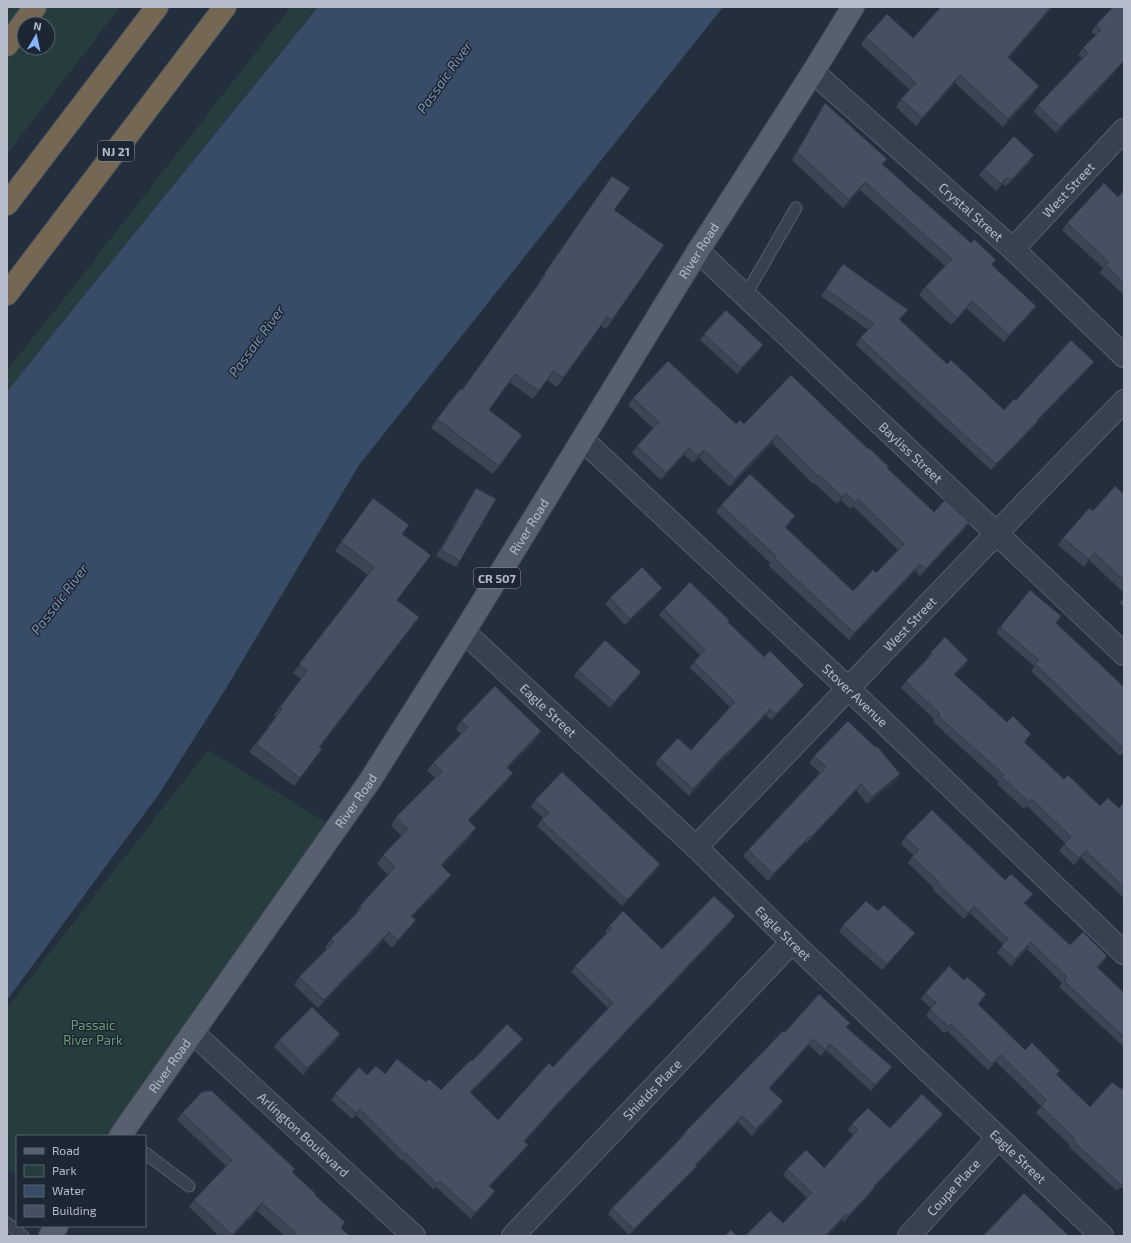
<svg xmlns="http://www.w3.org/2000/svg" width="1131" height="1243" viewBox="0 0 1131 1243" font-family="'Exo 2',sans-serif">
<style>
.green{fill:#263c3f;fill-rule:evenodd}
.water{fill:#394c67}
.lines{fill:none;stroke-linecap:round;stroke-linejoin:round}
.service-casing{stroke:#565f6c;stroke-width:13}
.minor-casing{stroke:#565f6c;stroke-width:24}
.primary-casing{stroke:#414a57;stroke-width:24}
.motorway-casing{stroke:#434c59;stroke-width:24}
.service{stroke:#38414e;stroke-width:11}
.minor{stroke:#38414e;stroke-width:22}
.primary{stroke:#56606e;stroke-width:22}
.motorway{stroke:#746855;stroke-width:22}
.wall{fill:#3b4654}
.shaded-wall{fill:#303945}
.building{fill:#455162;stroke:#303945}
.labels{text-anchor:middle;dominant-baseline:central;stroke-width:3;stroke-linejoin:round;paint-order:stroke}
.shield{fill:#1d2633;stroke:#878f9c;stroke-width:1}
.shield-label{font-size:12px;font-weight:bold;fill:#b4bcc9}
.street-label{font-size:13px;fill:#b4bcc9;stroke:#1d2633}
.park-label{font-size:13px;fill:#6b9a76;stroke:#1d2633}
.water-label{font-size:14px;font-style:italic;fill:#7c92b1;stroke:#1d2633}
</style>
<rect width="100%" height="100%" fill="#242f3e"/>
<g class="green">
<path d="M 7,7 L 120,7 L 7,154 ZM 24,24 L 48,24 L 48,48 L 24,48 Z"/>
<path d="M 291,7 L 318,7 L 44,345 L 7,392 L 7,370 L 60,304 Z"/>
<path d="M 208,750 L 337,829 L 120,1136 L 17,1136 L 17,1175 L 7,1167 L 7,1008 Z"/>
</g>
<path class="water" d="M 318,7 L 723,7 L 359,465 L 225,690 L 159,794 L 7,1000 L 7,392 L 44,345 Z"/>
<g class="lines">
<defs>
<g id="service">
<path d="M 745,296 L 796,208"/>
<path d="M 145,1153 L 189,1186"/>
<path d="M 7,1223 L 23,1236"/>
</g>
<g id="minor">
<path id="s1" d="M 813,72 L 1013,249 L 1124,356"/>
<path id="s2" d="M 1013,249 L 1124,130"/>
<path id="s3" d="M 698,251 L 1124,654"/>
<path id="s4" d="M 583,440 L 849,689 L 1124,953"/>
<path id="s5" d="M 464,632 L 696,847 L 792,942 L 1102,1236"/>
<path id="s6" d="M 696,847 C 839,699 980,549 1124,401"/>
<path id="s7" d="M 193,1033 L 414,1236"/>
<path id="s8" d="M 513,1236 L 792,942"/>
<path id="s9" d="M 909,1236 L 998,1138"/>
</g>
<g id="primary">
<path id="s10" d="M 120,1136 L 369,782 L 464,632 L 698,251 L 813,72 L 853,7"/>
<path d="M 50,1236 L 57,1226"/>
</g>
<g id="motorway">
<path d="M 7,45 L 35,7"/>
<path d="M 7,204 L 157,7"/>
<path d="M 7,294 L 225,7"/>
</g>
</defs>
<use href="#service" class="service-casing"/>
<use href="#minor" class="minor-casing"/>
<use href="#primary" class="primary-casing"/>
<use href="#motorway" class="motorway-casing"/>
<use href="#service" class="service"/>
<use href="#minor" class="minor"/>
<use href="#primary" class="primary"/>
<use href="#motorway" class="motorway"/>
</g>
<g class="wall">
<path d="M 1113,7 L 1124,61 L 1119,67 L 1094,95 L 1056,133 L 1034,112 L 1038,105 L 1082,58 L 1078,55 L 1083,48 L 1096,35 L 1091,32 L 1096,25 Z"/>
<path d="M 1037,25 L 1009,58 L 1034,94 L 1003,127 L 955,83 L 916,126 L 896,107 L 901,99 L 910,90 L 861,45 L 866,37 L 913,38 Z"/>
<path d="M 825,103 L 887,159 L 883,164 L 992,265 L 1031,313 L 1004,342 L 967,309 L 951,325 L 919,295 L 925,287 L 945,266 L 860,190 L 843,208 L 792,160 L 820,111 Z"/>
<path d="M 1030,162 L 1006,186 L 1003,184 L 996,191 L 979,175 L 984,169 Z"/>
<path d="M 612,176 L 614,210 L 664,245 L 606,329 L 601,326 L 557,387 L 547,380 L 533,399 L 509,382 L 489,410 L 516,444 L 493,474 L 431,428 L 437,419 L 462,390 L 539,284 L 538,283 Z"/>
<path d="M 1124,190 L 1124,295 L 1100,273 L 1103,268 L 1062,230 L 1067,223 L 1118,197 Z"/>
<path d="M 843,264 L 908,310 L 900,320 L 947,364 L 1004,410 L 1016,400 L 1089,368 L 1038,421 L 1033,428 L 991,470 L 856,345 L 860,338 L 868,330 L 821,296 Z"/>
<path d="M 704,334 L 759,351 L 737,374 L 700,340 Z"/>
<path d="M 633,398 L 736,424 L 744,424 L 888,469 L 934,512 L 969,522 L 964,530 L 920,576 L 915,571 L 849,640 L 769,566 L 770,563 L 716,512 L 721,505 L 790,523 L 786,528 L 853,591 L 876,573 L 898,550 L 853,506 L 850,509 L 841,500 L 837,504 L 814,483 L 813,484 L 772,443 L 730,487 L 699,458 L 693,463 L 684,455 L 661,480 L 632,453 L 637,446 L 653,428 L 628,405 Z"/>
<path d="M 476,488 L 460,561 L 456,567 L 436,556 L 472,494 Z"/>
<path d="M 1124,494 L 1124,593 L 1089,560 L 1084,567 L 1058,545 L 1063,538 L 1093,511 Z"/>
<path d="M 402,534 L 397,601 L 419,617 L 320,747 L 322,749 L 294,786 L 249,752 L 276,717 L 274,715 L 301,679 L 293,673 L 368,575 L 335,551 L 341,542 Z"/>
<path d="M 657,595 L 625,625 L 605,604 L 610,598 Z"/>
<path d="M 1124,597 L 1124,607 L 1120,603 Z"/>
<path d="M 664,609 L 728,622 L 800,691 L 771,720 L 766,715 L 726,757 L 725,757 L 689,796 L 655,764 L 659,758 L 691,750 L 730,707 L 690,668 L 694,662 L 700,655 L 659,615 Z"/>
<path d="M 1056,623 L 1124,687 L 1124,752 L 1120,756 L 1031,671 L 1034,666 L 996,633 L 1000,627 Z"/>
<path d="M 931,652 L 968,660 L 964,667 L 955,675 L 1027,741 L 1025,743 L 1064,779 L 1100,806 L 1119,808 L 1124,802 L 1124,898 L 1081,858 L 1074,865 L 1059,851 L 1065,843 L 1027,806 L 1024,809 L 997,784 L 999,782 L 933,722 L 935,720 L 901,688 L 906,681 L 926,660 Z"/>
<path d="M 578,670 L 641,672 L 636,679 L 610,708 L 574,676 Z"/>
<path d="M 461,721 L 536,740 L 508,768 L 513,773 L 507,781 L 469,821 L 471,836 L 442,866 L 445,883 L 412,917 L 410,928 L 392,948 L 384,940 L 318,1008 L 294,985 L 299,977 L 327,949 L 325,948 L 331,939 L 355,915 L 360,906 L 388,875 L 377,864 L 383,855 L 402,836 L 391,826 L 396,817 L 435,778 L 427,771 L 433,763 L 461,734 L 456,729 Z"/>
<path d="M 814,756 L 896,780 L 867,804 L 856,790 L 807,843 L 805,842 L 768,881 L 743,856 L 748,850 L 820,773 L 809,763 Z"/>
<path d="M 535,800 L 656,871 L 622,906 L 537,826 L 543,818 L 531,807 Z"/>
<path d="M 905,837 L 1005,880 L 1028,900 L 1025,903 L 1070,945 L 1103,963 L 1098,968 L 1124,993 L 1124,1047 L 1059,987 L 1062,983 L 1027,949 L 1011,966 L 997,953 L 1003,944 L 970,913 L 964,919 L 933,890 L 934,888 L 908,863 L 913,855 L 901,844 Z"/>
<path d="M 731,922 L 555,1107 L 525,1142 L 528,1145 L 524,1150 L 490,1186 L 495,1191 L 491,1197 L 471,1219 L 436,1187 L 433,1189 L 402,1159 L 401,1160 L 356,1115 L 352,1119 L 331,1100 L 335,1094 L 367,1075 L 385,1074 L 426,1082 L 441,1090 L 472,1061 L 523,1039 L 519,1044 L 471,1093 L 498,1120 L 553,1067 L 608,1008 L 571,972 L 575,966 L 607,933 L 605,932 L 609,926 L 662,949 Z"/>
<path d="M 843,925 L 910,939 L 882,970 L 839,932 Z"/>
<path d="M 925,993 L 981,1001 L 978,1004 L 1025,1050 L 1060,1071 L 1057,1075 L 1090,1107 L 1121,1089 L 1124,1087 L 1124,1191 L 1121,1187 L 1117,1191 L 1069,1147 L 1070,1145 L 1036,1113 L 1041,1106 L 996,1062 L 988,1070 L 947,1031 L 944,1033 L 926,1016 L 931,1008 L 921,999 Z"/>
<path d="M 846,1027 L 892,1067 L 887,1073 L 871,1091 L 826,1050 L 821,1056 L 809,1045 L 769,1089 L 779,1108 L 752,1136 L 738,1122 L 696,1166 L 692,1172 L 629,1235 L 608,1214 L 612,1208 L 681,1139 L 680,1138 L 685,1132 L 785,1032 Z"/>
<path d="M 279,1040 L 336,1041 L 303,1075 L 274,1047 Z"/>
<path d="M 182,1113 L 295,1169 L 293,1172 L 315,1196 L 341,1228 L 350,1236 L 285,1236 L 257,1211 L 233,1236 L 219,1236 L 189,1207 L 194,1200 L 226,1166 L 177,1120 Z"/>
<path d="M 939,1120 L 875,1186 L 871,1193 L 844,1222 L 842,1220 L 827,1236 L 745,1236 L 783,1223 L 807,1198 L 783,1175 L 787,1169 L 824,1168 L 853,1135 L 848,1130 L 852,1124 L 890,1128 Z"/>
</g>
<g class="shaded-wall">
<path d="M 1051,7 L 1053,7 L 1003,65 L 1008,57 Z"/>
<path d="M 1124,59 L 1124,61 L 1119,67 L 1094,95 L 1056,133 L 1060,127 Z"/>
<path d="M 960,75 L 955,83 L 916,126 L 922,118 Z"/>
<path d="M 1039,86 L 1034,94 L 1003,127 L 1008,119 Z"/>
<path d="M 1034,155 L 1030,162 L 1006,186 L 1011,180 Z"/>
<path d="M 1007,177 L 1003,184 L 996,191 L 1001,184 Z"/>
<path d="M 865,182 L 860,190 L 843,208 L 849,200 Z"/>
<path d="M 972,301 L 967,309 L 951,325 L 957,318 Z"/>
<path d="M 1036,306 L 1031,313 L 1004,342 L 1009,335 Z"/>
<path d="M 908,310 L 903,317 L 895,325 L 899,319 Z"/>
<path d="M 763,345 L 759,351 L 737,374 L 741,368 Z"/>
<path d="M 1094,362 L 1089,368 L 1032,427 L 1037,420 Z"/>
<path d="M 1038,421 L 1033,428 L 991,470 L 996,464 Z"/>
<path d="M 522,435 L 516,444 L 493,474 L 499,466 Z"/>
<path d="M 777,435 L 772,443 L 730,487 L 735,479 Z"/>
<path d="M 689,448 L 684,455 L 661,480 L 666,473 Z"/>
<path d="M 704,450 L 699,458 L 693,463 L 698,456 Z"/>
<path d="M 846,493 L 841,500 L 837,504 L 842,497 Z"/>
<path d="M 795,516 L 790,523 L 780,534 L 785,527 Z"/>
<path d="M 969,522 L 964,530 L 920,576 L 926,569 Z"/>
<path d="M 1095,553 L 1089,560 L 1084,567 L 1089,559 Z"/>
<path d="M 920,564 L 915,571 L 849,640 L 854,633 Z"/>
<path d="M 662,588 L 657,595 L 625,625 L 630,619 Z"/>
<path d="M 419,617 L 413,626 L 313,755 L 319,747 Z"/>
<path d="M 968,660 L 964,667 L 949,681 L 954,674 Z"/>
<path d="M 641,672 L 636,679 L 610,708 L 614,702 Z"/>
<path d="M 804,685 L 800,691 L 771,720 L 776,714 Z"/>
<path d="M 770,709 L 766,715 L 726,757 L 730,751 Z"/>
<path d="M 541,731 L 536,740 L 501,775 L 507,767 Z"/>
<path d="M 729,750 L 725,757 L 689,796 L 693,789 Z"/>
<path d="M 513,773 L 507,781 L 462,828 L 468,820 Z"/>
<path d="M 900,774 L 896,780 L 867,804 L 872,797 Z"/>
<path d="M 861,784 L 856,790 L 807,843 L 811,837 Z"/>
<path d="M 476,828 L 471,836 L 435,873 L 441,865 Z"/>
<path d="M 810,836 L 805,842 L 768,881 L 773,874 Z"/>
<path d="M 1086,851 L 1081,858 L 1074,865 L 1079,858 Z"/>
<path d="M 660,864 L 656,871 L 622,906 L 627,900 Z"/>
<path d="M 451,875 L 445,883 L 405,924 L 411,916 Z"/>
<path d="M 1033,894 L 1028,900 L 1020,909 L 1024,903 Z"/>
<path d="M 974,906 L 970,913 L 964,919 L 968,913 Z"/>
<path d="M 735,916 L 731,922 L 555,1107 L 520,1147 L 524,1141 L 559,1102 Z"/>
<path d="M 416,920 L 410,928 L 392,948 L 398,940 Z"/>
<path d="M 389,932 L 384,940 L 318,1008 L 324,1000 Z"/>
<path d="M 915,933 L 910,939 L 882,970 L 887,964 Z"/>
<path d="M 1031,942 L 1027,949 L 1011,966 L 1015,959 Z"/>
<path d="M 1107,956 L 1103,963 L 1092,973 L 1097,967 Z"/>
<path d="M 340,1034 L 336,1041 L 303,1075 L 307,1068 Z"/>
<path d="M 523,1039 L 519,1044 L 466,1098 L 470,1092 Z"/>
<path d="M 813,1039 L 809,1045 L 764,1094 L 769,1088 Z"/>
<path d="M 830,1044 L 826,1050 L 821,1056 L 825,1050 Z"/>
<path d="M 1001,1055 L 996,1062 L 988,1070 L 992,1064 Z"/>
<path d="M 892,1067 L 887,1073 L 871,1091 L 875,1085 Z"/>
<path d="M 783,1101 L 779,1108 L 752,1136 L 756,1129 Z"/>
<path d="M 943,1114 L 939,1120 L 870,1191 L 874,1186 Z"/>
<path d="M 742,1116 L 738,1122 L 691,1171 L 695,1165 Z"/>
<path d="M 528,1145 L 524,1150 L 485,1191 L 489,1186 Z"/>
<path d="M 697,1166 L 692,1172 L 629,1235 L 634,1229 Z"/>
<path d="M 875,1187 L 871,1193 L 844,1222 L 848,1216 Z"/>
<path d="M 495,1191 L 491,1197 L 471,1219 L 475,1213 Z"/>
<path d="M 262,1203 L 257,1211 L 233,1236 L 231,1236 Z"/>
<path d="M 846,1214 L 842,1220 L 827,1236 L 825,1236 Z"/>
</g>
<g class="building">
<path d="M 941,7 L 1051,7 L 1008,57 L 1039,86 L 1008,119 L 960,75 L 922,118 L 901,99 L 916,83 L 866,37 L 887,14 L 913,38 Z"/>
<path d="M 1113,7 L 1124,7 L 1124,59 L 1123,60 L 1124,61 L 1098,88 L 1060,127 L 1038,105 L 1088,53 L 1083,48 L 1101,30 L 1096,25 Z"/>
<path d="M 825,103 L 887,159 L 882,164 L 971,243 L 974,239 L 996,260 L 992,264 L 993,266 L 1036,306 L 1009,335 L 972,301 L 957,318 L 925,287 L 952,259 L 865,182 L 849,200 L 797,152 Z"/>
<path d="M 1014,136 L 1034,155 L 1011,180 L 1007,177 L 1001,184 L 984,169 Z"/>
<path d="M 612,176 L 630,188 L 614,210 L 664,245 L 612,320 L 607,317 L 563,378 L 553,371 L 539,391 L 515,374 L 489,410 L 522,435 L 499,466 L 437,419 L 460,389 L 462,390 L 545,275 L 544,274 Z"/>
<path d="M 1104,183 L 1118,197 L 1124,190 L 1124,283 L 1105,265 L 1109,262 L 1067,223 Z"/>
<path d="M 843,264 L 908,310 L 899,319 L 947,364 L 951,360 L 1004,410 L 1014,399 L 1016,400 L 1071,340 L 1094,362 L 1037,420 L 1038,421 L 996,464 L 860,338 L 874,324 L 826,289 Z"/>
<path d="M 726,310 L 763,345 L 741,368 L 704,334 Z"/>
<path d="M 668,361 L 736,424 L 740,420 L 744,424 L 791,375 L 868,449 L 869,448 L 889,467 L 887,468 L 934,512 L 945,500 L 969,522 L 926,569 L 920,564 L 854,633 L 774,558 L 776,556 L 721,505 L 750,474 L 795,516 L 785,527 L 853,591 L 873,570 L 876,573 L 904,544 L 858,499 L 855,502 L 846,493 L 842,497 L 819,475 L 818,476 L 777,435 L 735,479 L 704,450 L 698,456 L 689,448 L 666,473 L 637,446 L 659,422 L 633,398 Z"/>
<path d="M 1115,486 L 1124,494 L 1124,581 L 1095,553 L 1089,559 L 1063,538 L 1089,508 L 1093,511 Z"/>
<path d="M 476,488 L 496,499 L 460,561 L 441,550 Z"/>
<path d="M 373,498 L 409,525 L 402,534 L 431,555 L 397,600 L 419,617 L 319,747 L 322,749 L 300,778 L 256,744 L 282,709 L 280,707 L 307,671 L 299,664 L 374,567 L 341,542 Z"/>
<path d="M 642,567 L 662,588 L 630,619 L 610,598 Z"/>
<path d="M 690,582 L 729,620 L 728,622 L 764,657 L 770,651 L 804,685 L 776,714 L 770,709 L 730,751 L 729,750 L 693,789 L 659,758 L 678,738 L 691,750 L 735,702 L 694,662 L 705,650 L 664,609 Z"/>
<path d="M 1030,590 L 1061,616 L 1056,623 L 1124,687 L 1124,749 L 1035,664 L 1039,660 L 1000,627 Z"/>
<path d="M 945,637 L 968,660 L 954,674 L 1007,722 L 1013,716 L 1031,734 L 1024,742 L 1064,779 L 1068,775 L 1100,806 L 1108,798 L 1119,808 L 1124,802 L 1124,887 L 1086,851 L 1079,858 L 1064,845 L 1071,837 L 1032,799 L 1029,802 L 1002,777 L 1004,775 L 938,716 L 940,714 L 906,681 L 932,654 L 931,652 Z"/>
<path d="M 605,640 L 641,672 L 614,702 L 578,670 Z"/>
<path d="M 495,686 L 541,731 L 507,767 L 513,773 L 468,820 L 476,828 L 441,865 L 451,875 L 411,916 L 416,920 L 398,940 L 389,932 L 324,1000 L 299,977 L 334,942 L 331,939 L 362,908 L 360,906 L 395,867 L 383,855 L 408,829 L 396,817 L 442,771 L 433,763 L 468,727 L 461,721 Z"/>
<path d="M 848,721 L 875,747 L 877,746 L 900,774 L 872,797 L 861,784 L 811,837 L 810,836 L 773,874 L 748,850 L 826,767 L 814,756 Z"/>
<path d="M 562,772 L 660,864 L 627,900 L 541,820 L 549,813 L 535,800 Z"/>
<path d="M 932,810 L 1005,880 L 1011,874 L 1033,894 L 1024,903 L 1070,945 L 1083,932 L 1107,956 L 1097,967 L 1124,993 L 1124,1037 L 1064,981 L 1067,977 L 1031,942 L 1015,959 L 1001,946 L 1008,939 L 974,906 L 968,913 L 938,883 L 939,882 L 912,857 L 919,850 L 905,837 Z"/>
<path d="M 714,896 L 735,916 L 559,1102 L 524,1141 L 528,1145 L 489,1186 L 495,1191 L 475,1213 L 440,1181 L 437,1184 L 406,1153 L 405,1154 L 360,1109 L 356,1113 L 335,1094 L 359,1067 L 367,1075 L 376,1066 L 385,1074 L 397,1059 L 426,1082 L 429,1079 L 441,1090 L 471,1060 L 472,1061 L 507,1024 L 523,1039 L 470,1092 L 498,1120 L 549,1063 L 553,1067 L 613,1003 L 575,966 L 612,928 L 609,926 L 623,911 L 662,949 Z"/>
<path d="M 866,901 L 878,911 L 884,905 L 915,933 L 887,964 L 843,925 Z"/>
<path d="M 949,966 L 964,980 L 967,977 L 986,994 L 978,1004 L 1025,1050 L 1032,1043 L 1060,1071 L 1056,1074 L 1090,1107 L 1112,1082 L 1121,1089 L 1124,1087 L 1124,1182 L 1121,1185 L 1073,1141 L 1075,1139 L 1041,1106 L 1046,1100 L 1001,1055 L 992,1064 L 951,1024 L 949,1027 L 930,1009 L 936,1003 L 925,993 Z"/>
<path d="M 819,994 L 850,1023 L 846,1027 L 892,1067 L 875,1085 L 830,1044 L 825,1050 L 813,1039 L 769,1088 L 783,1101 L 756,1129 L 742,1116 L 695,1165 L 697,1166 L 634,1229 L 612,1208 L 686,1133 L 685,1132 L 783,1031 L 785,1032 Z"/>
<path d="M 312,1007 L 340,1034 L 307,1068 L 279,1040 Z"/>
<path d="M 206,1091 L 212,1091 L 295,1169 L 292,1172 L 316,1194 L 315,1195 L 345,1222 L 341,1228 L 350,1236 L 293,1236 L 296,1233 L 262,1203 L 232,1235 L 194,1200 L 232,1160 L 182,1113 L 202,1092 Z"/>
<path d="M 922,1094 L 943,1114 L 874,1186 L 875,1187 L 848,1216 L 846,1214 L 825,1236 L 745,1236 L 770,1211 L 783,1223 L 812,1193 L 787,1169 L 806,1150 L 824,1168 L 858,1130 L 852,1124 L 868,1108 L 890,1128 Z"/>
<path d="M 1024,1193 L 1069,1236 L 983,1236 Z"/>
<path d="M 731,1230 L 737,1236 L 724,1236 Z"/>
</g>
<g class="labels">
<g class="shield">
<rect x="98" y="141" width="36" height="20" rx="3"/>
<rect x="474" y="568" width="46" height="20" rx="3"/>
</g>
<g class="shield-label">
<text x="116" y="151">NJ 21</text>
<text x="497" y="578">CR 507</text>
</g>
<g class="street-label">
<text stroke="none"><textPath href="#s2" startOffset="81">West Street</textPath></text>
<text stroke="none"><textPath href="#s1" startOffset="211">Crystal Street</textPath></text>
<text stroke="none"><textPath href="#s10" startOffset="1058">River Road</textPath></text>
<text stroke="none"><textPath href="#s3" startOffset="293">Bayliss Street</textPath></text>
<text stroke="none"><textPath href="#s10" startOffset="734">River Road</textPath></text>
<text stroke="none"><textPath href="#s6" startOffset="309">West Street</textPath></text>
<text stroke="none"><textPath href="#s4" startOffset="373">Stover Avenue</textPath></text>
<text stroke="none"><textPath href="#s5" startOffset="115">Eagle Street</textPath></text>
<text stroke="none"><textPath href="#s10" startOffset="410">River Road</textPath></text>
<text stroke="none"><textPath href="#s5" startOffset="439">Eagle Street</textPath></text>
<text stroke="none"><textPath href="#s10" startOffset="86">River Road</textPath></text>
<text stroke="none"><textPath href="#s8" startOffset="202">Shields Place</textPath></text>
<text stroke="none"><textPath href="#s7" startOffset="150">Arlington Boulevard</textPath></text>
<text stroke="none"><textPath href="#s5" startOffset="763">Eagle Street</textPath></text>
<text stroke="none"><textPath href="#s9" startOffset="66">Coupe Place</textPath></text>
</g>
<g class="park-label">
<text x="93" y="1025">Passaic<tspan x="93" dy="15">River Park</tspan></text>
</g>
<g class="water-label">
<text transform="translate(444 77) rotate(-55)">Passaic River</text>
<text transform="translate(256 341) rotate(-54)">Passaic River</text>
<text transform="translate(59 599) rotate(-53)">Passaic River</text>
</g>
</g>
<rect width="1131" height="1243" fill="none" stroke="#b4bcc9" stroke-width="16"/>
<rect x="16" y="1135" width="130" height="92" fill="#1d2633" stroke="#59626f"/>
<rect x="24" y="1148" width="20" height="6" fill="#56606e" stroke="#59626f"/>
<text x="52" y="1155" font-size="12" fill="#b4bcc9">Road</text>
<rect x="24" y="1165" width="20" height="12" fill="#263c3f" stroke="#59626f"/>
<text x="52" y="1175" font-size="12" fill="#b4bcc9">Park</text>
<rect x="24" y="1185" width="20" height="12" fill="#394c67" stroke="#59626f"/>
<text x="52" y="1195" font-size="12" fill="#b4bcc9">Water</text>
<rect x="24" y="1205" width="20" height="12" fill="#455162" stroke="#59626f"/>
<text x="52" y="1215" font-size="12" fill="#b4bcc9">Building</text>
<g transform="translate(36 36) rotate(9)"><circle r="19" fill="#1d2633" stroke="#59626f"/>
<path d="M0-3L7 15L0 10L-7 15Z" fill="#8ab4f8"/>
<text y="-6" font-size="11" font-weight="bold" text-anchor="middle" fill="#b4bcc9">N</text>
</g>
</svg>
